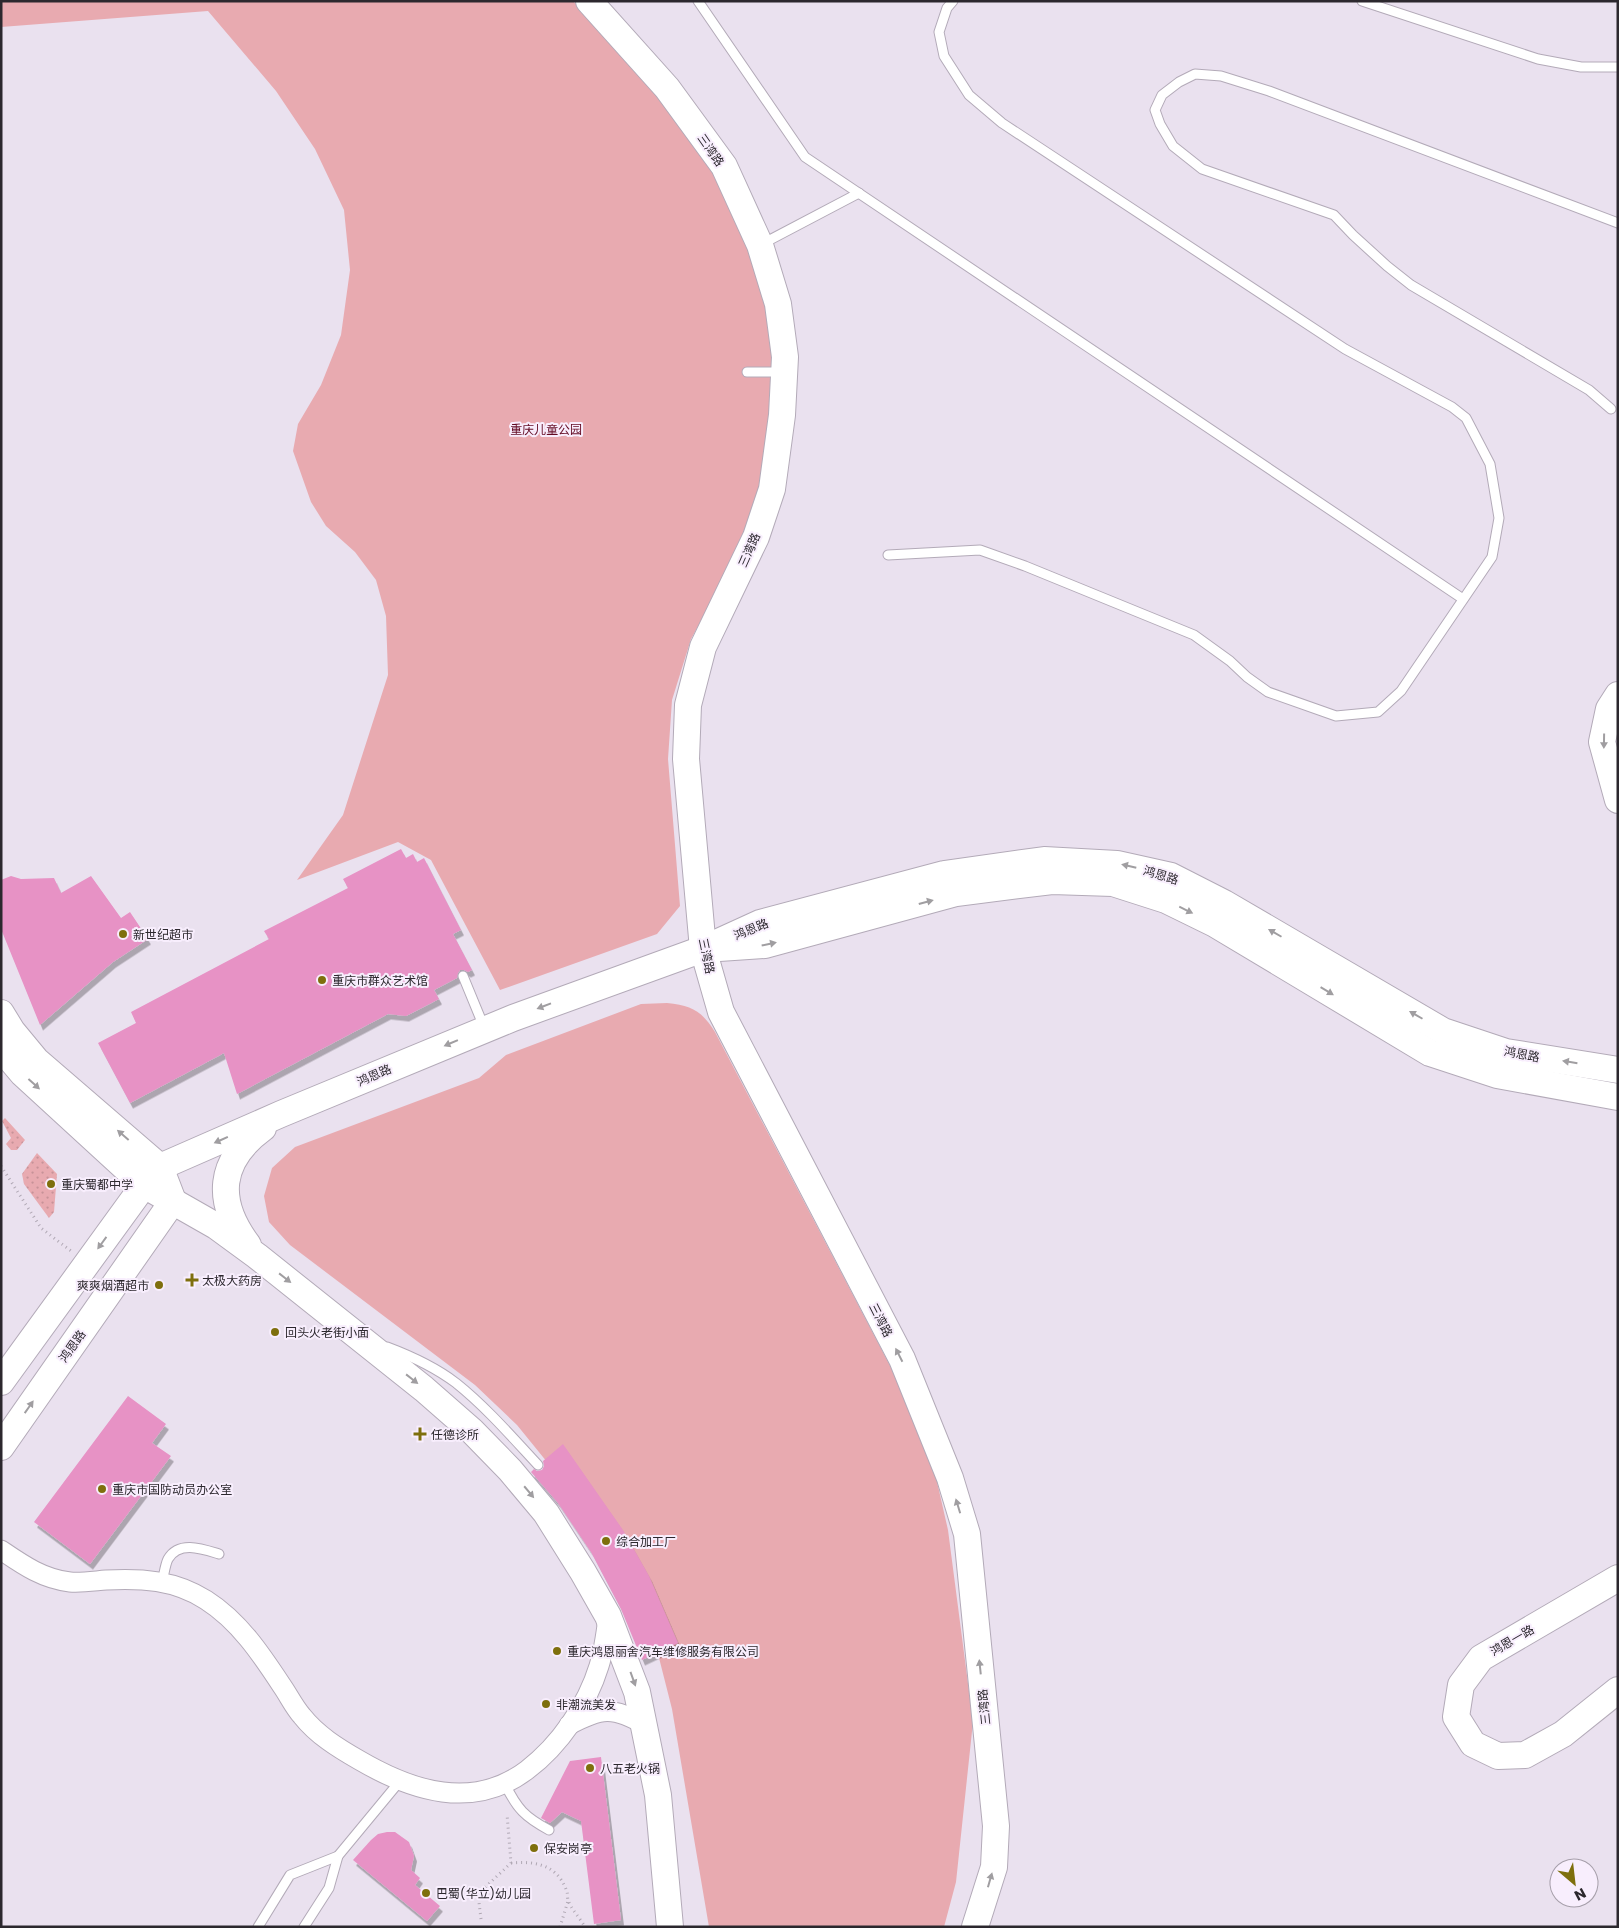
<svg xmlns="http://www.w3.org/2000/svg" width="1619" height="1928" viewBox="0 0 1619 1928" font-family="Poppins,'Noto Sans SC',sans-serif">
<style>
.grass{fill:url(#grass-dots)}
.green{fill:#e8aab0}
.building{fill:#e792c5;filter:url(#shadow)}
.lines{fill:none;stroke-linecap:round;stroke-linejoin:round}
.lane-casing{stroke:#b3aab8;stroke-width:11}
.street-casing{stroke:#b3aab8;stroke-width:21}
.secondary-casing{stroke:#b3aab8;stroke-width:28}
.path{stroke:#b0a8b4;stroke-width:3;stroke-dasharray:1 4;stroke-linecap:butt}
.lane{stroke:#fff;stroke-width:9}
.street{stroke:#fff;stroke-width:19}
.secondary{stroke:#fff;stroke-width:26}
.oneway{fill:#a09ea1}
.poi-dot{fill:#7e6f0d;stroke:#f8eefd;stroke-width:2}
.labels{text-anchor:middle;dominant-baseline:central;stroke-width:4;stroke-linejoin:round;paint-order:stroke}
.street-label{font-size:12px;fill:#2c282e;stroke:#f8eefd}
.park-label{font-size:12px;fill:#630a23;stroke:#f8eefd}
.poi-label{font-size:12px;fill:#2c282e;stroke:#f8eefd;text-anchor:start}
</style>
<defs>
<pattern id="grass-dots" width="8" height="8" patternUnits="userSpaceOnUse" patternTransform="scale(1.25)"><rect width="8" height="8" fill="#e8aab0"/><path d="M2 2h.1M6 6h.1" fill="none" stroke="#c79298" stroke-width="1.8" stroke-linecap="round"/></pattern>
<filter id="shadow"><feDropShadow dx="3" dy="5.5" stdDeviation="0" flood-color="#0004"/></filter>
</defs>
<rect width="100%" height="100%" fill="#eae1ef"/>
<g class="grass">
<path d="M 5,1118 L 25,1140 L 17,1150 L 11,1150 L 6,1144 L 11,1138 L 2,1121 Z"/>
<path d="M 37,1153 L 57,1174 L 54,1212 L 49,1218 L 24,1184 L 22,1174 Z"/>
</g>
<g class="green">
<path d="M 1,1 L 573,1 L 658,93 L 716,174 L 751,250 L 770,305 L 776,414 L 749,534 L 691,639 L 672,700 L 668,759 L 680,906 L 657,934 L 500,990 L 431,860 L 398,842 L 297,880 L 343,815 L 388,675 L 386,616 L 376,580 L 355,552 L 326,526 L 311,502 L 293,451 L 298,424 L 321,385 L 341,335 L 350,270 L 344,210 L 315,149 L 276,91 L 208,11 L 1,27 Z"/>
<path d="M 667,1003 C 692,1006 701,1010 715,1032 L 907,1398 L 935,1473 L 948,1530 L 973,1722 L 956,1882 L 944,1927 L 709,1927 L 672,1709 L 656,1646 L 560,1478 L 517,1425 L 475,1385 L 290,1245 L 269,1222 L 264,1196 L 272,1168 L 295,1147 L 479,1078 L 506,1055 L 641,1004 Z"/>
</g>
<g class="building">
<path d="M 401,849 L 406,858 L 413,854 L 417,862 L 424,858 L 461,930 L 453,934 L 472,970 L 468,972 L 464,970 L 460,970 L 458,973 L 457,978 L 434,990 L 439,999 L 406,1016 L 388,1014 L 237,1094 L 224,1053 L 130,1103 L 98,1043 L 136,1023 L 131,1012 L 269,939 L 264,931 L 348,888 L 343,879 Z"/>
<path d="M 11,876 L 21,879 L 54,878 L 61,893 L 91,876 L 121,918 L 130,912 L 148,939 L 113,962 L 40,1025 L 1,929 L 1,880 Z"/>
<path d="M 128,1396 L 166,1424 L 152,1443 L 171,1456 L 90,1564 L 34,1522 Z"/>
<path d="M 563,1444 L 623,1530 L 649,1576 L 678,1643 L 642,1660 L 621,1609 L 591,1552 L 558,1503 L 531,1472 L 534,1469 L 537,1471 L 542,1470 L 544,1466 L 543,1461 Z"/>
<path d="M 601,1757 L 621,1920 L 594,1924 L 581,1821 L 562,1812 L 550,1823 L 541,1818 L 570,1761 Z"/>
<path d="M 387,1832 L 395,1832 L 409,1842 L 414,1856 L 411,1870 L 420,1878 L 415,1885 L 440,1906 L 427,1921 L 353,1860 L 371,1840 L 378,1834 Z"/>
</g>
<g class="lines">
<defs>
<g id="lane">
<path d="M 698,1 L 805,157 L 1463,599"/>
<path d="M 1362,1 L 1538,59 L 1581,67 L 1618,67"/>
<path d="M 762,244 L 859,193"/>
<path d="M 747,372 L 782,372"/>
<path d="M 1611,409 L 1589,390 L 1411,285 L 1387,266 L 1353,235 L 1334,215 L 1202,169 L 1173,146 L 1160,124 L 1155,110 L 1162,95 L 1179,82 L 1195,74 L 1221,76 L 1269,91 L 1618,223"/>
<path d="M 888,555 L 980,550 L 1025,566 L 1194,635 L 1230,661 L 1247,677 L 1268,692 L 1336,716 L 1378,712 L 1401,691 L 1492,557 L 1499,518 L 1490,464 L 1466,418 L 1452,407 L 1345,349 L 1002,123 L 969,95 L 944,56 L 939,32 L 947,8 L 953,1"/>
<path d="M 463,976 L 484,1027"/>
<path d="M 387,1347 C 411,1356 435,1367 456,1383 C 486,1407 512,1437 538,1465"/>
<path d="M 162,1582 C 164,1575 165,1565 168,1559 C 179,1540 203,1549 219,1554"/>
<path d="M 505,1784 C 517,1809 525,1817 549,1830"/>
<path d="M 258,1927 L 290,1875 L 338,1856"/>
<path d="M 304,1927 L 329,1888 L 338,1856 L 400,1781"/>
</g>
<g id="street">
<path d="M 1,1550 C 23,1565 43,1579 70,1582 C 81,1583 94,1581 106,1580 C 141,1578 175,1580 206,1600 C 239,1621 261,1654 282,1686 C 289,1696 294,1707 302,1716 C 317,1735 338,1748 359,1760 C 412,1791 473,1811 527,1770 C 560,1745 587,1705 599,1666 C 604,1650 606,1634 608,1618"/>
<path d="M 569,1725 C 601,1708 613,1706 645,1725"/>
</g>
<g id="secondary">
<path d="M 589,1 L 667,88 L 724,166 L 760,245 L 778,304 L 785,357 L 782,415 L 772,489 L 756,537 L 703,647 L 688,705 L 686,759 L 703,949 L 721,1012 L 902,1359 L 950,1478 L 967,1534 L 996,1826 L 994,1867 L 975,1927"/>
<path d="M 1618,695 L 1609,709 L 1602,742 L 1618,800"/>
<path d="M 719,948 L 765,945 L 956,893 L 1052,881 L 1113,883 L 1166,900 L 1215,924 L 1430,1053 L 1497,1075 L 1618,1097"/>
<path d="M 1,1013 L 12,1031 L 36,1060 L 160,1167 L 173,1201 L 1,1447"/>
<path d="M 1,1048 L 23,1074 L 144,1185 L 216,1226 L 257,1256 L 424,1389 L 472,1431 L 510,1470 L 546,1513 L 583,1572 L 608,1616 L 637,1692 L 658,1795 L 670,1927"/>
<path d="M 248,1245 C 215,1201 218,1161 263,1128"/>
<path d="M 1,1382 L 144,1185 L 160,1167 L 281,1114 L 513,1018 L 703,949 L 760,923 L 944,874 L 1044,860 L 1117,864 L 1171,876 L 1224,903 L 1443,1031 L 1506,1052 L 1618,1070"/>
<path d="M 1618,1578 L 1481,1658 L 1461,1685 L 1456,1717 L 1473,1744 L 1498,1756 L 1525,1755 L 1563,1734 L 1618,1690"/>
</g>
</defs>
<use href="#lane" class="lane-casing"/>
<use href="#street" class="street-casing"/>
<use href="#secondary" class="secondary-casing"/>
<g class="path">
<path d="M 1,1166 L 41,1228 L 71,1251"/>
<path d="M 511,1863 C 534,1861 556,1864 566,1889 C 568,1892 567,1896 568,1900 C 571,1909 580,1918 585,1927"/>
<path d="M 481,1919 L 478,1894 L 511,1863 L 507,1814"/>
<path d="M 560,1927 L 568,1901"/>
</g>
<use href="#lane" class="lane"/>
<use href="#street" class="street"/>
<use href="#secondary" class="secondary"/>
</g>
<defs><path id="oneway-solid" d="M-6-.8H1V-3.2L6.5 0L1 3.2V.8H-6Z" transform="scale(1.25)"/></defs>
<g class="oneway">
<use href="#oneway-solid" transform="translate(1604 741) rotate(91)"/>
<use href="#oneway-solid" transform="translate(1129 866) rotate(-167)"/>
<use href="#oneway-solid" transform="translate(926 902) rotate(-15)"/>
<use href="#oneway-solid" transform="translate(1186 910) rotate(26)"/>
<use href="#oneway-solid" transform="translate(1275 933) rotate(-150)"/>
<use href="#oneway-solid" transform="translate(769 944) rotate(-12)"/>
<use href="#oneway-solid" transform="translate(1327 991) rotate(31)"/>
<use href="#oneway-solid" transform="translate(544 1006) rotate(159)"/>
<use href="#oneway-solid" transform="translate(1416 1015) rotate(-150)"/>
<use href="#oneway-solid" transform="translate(451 1043) rotate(157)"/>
<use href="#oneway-solid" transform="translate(1570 1062) rotate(-171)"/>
<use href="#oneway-solid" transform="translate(34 1084) rotate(42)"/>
<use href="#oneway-solid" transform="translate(123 1135) rotate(-139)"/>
<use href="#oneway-solid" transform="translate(221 1140) rotate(156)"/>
<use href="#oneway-solid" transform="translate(102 1243) rotate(126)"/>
<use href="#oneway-solid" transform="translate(285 1278) rotate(38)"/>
<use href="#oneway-solid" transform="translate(899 1355) rotate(-117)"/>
<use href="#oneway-solid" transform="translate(412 1379) rotate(38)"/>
<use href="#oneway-solid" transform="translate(29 1407) rotate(-55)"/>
<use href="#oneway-solid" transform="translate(529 1492) rotate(50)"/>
<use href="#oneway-solid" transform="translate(958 1506) rotate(-107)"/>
<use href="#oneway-solid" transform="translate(980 1667) rotate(-96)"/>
<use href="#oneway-solid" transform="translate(633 1679) rotate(70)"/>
<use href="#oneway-solid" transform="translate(990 1880) rotate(-74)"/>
</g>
<g class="poi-dot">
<circle cx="123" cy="934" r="5"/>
<circle cx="322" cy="980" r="5"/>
<circle cx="51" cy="1184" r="5"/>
<path d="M189.5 1272.5h5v5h5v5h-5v5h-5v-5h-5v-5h5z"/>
<circle cx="159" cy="1285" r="5"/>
<circle cx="275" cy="1332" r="5"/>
<path d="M417.5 1426.5h5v5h5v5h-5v5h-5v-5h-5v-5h5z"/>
<circle cx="102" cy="1489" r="5"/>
<circle cx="606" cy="1541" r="5"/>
<circle cx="557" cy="1651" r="5"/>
<circle cx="546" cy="1704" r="5"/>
<circle cx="590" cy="1768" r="5"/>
<circle cx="534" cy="1848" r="5"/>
<circle cx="426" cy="1893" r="5"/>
</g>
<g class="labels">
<g class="street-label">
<text transform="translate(711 150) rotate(55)">三湾路</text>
<text transform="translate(749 550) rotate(-66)">三湾路</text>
<text transform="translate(1161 875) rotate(17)">鸿恩路</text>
<text transform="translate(751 929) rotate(-22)">鸿恩路</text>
<text transform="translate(707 956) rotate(78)">三湾路</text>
<text transform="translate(1522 1054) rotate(11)">鸿恩路</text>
<text transform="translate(374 1075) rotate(-23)">鸿恩路</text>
<text transform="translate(881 1320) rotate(63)">三湾路</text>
<text transform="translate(72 1346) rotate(-55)">鸿恩路</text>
<text transform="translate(1512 1640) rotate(-30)">鸿恩一路</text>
<text transform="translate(984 1707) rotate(-96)">三湾路</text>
</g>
<g class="park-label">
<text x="546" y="429">重庆儿童公园</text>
</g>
<g class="poi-label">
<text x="133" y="934">新世纪超市</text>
<text x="332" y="980">重庆市群众艺术馆</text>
<text x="61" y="1184">重庆蜀都中学</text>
<text x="202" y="1280">太极大药房</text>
<text x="149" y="1285" text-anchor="end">爽爽烟酒超市</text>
<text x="285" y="1332">回头火老街小面</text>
<text x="431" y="1434">任德诊所</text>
<text x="112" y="1489">重庆市国防动员办公室</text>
<text x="616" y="1541">综合加工厂</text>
<text x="567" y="1651">重庆鸿恩丽舍汽车维修服务有限公司</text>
<text x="556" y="1704">非潮流美发</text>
<text x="600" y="1768">八五老火锅</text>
<text x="544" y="1848">保安岗亭</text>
<text x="436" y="1893">巴蜀(华立)幼儿园</text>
</g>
</g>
<rect width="1619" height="1928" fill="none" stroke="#2c282e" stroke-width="5"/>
<g transform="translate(1574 1883) rotate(152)"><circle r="24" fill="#f8eefd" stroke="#a69faa"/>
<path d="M0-4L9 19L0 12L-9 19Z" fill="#7e6f0d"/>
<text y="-8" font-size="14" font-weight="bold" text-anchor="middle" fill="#2c282e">N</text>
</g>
</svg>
